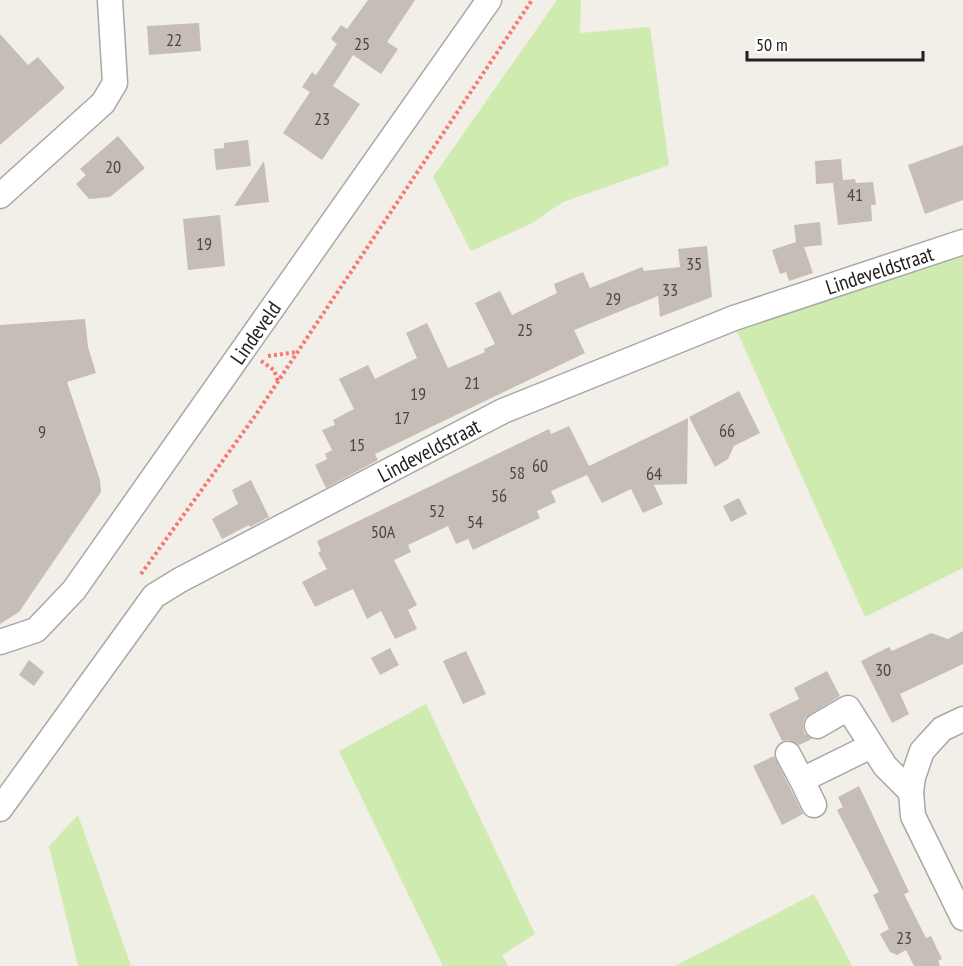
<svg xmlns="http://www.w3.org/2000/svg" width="963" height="966" viewBox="0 0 963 966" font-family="'PT Sans Narrow',sans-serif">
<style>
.grass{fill:#d0ebaf}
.building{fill:#c6bdb7}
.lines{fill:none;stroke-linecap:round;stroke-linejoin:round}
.minor-casing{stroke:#a8a8a8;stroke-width:27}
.path{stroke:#f97771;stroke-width:4;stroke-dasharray:3 3;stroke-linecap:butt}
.minor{stroke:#fff;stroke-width:24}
.labels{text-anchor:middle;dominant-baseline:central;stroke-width:6;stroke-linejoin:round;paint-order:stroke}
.number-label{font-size:18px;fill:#4a4846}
.street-label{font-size:21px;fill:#212121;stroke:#fff}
</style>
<rect width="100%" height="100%" fill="#f2eee8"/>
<g class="grass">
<path d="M 557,0 L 581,0 L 580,33 L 650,27 L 669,165 L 563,202 L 532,223 L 471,251 L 433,177 Z"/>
<path d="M 963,250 L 963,568 L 865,617 L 735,327 Z"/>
<path d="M 426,704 L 535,934 L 502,955 L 508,966 L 443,966 L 339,751 Z"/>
<path d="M 78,815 L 131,966 L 78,966 L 49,846 Z"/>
<path d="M 814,894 L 852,966 L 675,966 Z"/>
</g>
<g class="building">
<path d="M 368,0 L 415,0 L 387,42 L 398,49 L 381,74 L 353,55 L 333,86 L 360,104 L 322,160 L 283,133 L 310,92 L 302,87 L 312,72 L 316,75 L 337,44 L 331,39 L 341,25 L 347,29 Z"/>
<path d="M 199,23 L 201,51 L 149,55 L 147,26 Z"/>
<path d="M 0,34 L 28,65 L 38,57 L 65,88 L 0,145 Z"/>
<path d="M 118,136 L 145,168 L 110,197 L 89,199 L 76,184 L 86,175 L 80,169 Z"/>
<path d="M 248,140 L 251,166 L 216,170 L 214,149 L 224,148 L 224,143 Z"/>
<path d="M 963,145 L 963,200 L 925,214 L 908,165 Z"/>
<path d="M 841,159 L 843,180 L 855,179 L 856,183 L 873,182 L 876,205 L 871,205 L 872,221 L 838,225 L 833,183 L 816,184 L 815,161 Z"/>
<path d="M 264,161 L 269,202 L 234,206 Z"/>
<path d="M 220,215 L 225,266 L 188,270 L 183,219 Z"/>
<path d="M 820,222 L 822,245 L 804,247 L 813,273 L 789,281 L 786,272 L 780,274 L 772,250 L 796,242 L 794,225 Z"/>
<path d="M 707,246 L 712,297 L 660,317 L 658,296 L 574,330 L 585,353 L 375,454 L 378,460 L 326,488 L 315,465 L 327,459 L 325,454 L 332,450 L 322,430 L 335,425 L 333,420 L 354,409 L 339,379 L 368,365 L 375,379 L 417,358 L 406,333 L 427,323 L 448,368 L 485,352 L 484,349 L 495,344 L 475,303 L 500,291 L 512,315 L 557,293 L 554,284 L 583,272 L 590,288 L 642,267 L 644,271 L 680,267 L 678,249 Z"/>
<path d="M 85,319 L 88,347 L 96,373 L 67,382 L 100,480 L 101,492 L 19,612 L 0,624 L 0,325 Z"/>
<path d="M 739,391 L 760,433 L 734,446 L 728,459 L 715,467 L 689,417 Z"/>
<path d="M 688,418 L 687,484 L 654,485 L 663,504 L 643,513 L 631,489 L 602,503 L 587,475 L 551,491 L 556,502 L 537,511 L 540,518 L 473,550 L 468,539 L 456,544 L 448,526 L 408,545 L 411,552 L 394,560 L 417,605 L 408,610 L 417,629 L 395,639 L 381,611 L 367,619 L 353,589 L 315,607 L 302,582 L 327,569 L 318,553 L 321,551 L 317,541 L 549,429 L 551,434 L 569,426 L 589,466 Z"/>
<path d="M 251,480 L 269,517 L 250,527 L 249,525 L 222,539 L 212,519 L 238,504 L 232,490 Z"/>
<path d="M 739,498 L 747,514 L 731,522 L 723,506 Z"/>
<path d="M 963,631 L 963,664 L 900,694 L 909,714 L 892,723 L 861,661 L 889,647 L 892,651 L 931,633 L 948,639 Z"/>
<path d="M 390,648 L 399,665 L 380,675 L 371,658 Z"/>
<path d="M 466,651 L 486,694 L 463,704 L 443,661 Z"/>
<path d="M 29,660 L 44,672 L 34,686 L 19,675 Z"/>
<path d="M 827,671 L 840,696 L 805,718 L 803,725 L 804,733 L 812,739 L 799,745 L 789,740 L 782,741 L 769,714 L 799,699 L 794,688 Z"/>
<path d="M 774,756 L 803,814 L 782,825 L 753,766 Z"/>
<path d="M 859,786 L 909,892 L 904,894 L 926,938 L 931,936 L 942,959 L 938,961 L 940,966 L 914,966 L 906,950 L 897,955 L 890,952 L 880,934 L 889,929 L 873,895 L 879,892 L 837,810 L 843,807 L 838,797 Z"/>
</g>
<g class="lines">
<defs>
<g id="minor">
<path d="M 0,196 L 103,103 L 115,83 L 110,0"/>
<path id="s1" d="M 0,642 L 36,630 L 74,590 L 489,0"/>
<path d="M 963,719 L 942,729 L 922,751 L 913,777 L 911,792 L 913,816 L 963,918"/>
<path d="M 817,726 L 848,708 L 885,766 L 911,792"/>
<path d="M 788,754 L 802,780"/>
<path d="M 814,805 L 802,780 L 871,746"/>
<path id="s2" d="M 0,809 L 154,596 L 180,580 L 503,411 L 734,318 L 963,242"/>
</g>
</defs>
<use href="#minor" class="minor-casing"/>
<g class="path">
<path d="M 268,356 L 297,352"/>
<path d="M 261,361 L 274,370 L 278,381"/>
<path d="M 141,574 L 255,416 L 532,0"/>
</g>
<use href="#minor" class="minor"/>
</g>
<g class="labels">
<g class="number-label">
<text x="174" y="39">22</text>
<text x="362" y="43">25</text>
<text x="322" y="118">23</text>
<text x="113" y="166">20</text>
<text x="855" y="194">41</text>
<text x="204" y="243">19</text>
<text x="694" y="263">35</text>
<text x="670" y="289">33</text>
<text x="613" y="298">29</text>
<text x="525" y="329">25</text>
<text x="472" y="382">21</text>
<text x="418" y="393">19</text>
<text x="402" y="417">17</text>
<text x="727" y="430">66</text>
<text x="42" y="431">9</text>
<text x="357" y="444">15</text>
<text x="540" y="465">60</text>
<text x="517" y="472">58</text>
<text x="654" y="473">64</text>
<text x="499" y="495">56</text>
<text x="437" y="510">52</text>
<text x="475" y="521">54</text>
<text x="383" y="531">50A</text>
<text x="883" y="669">30</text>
<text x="904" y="937">23</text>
</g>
<g class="street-label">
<text stroke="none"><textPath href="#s2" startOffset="1060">Lindeveldstraat</textPath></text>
<text stroke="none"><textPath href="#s1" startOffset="408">Lindeveld</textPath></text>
<text stroke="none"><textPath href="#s2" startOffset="574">Lindeveldstraat</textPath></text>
</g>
</g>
<path d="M747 51v9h176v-9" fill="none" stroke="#212121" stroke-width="3"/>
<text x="756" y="51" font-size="18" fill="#212121" stroke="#ffffff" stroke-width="4.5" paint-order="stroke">50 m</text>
</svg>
